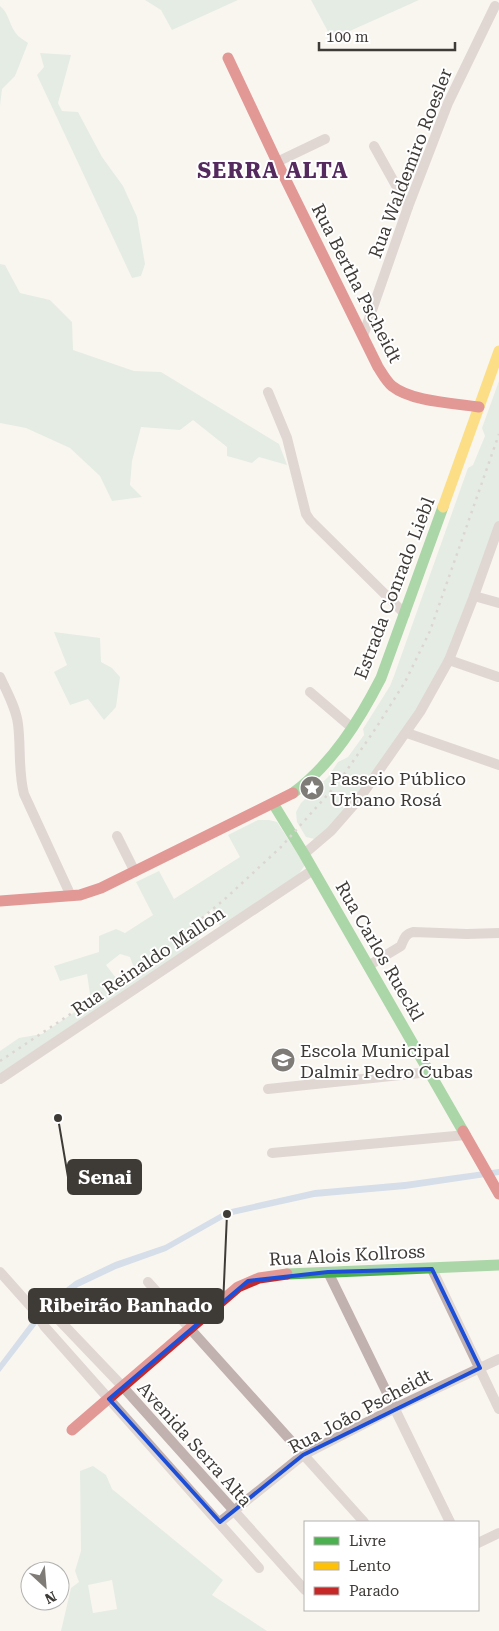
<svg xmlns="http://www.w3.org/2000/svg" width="499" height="1631" viewBox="0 0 499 1631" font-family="'Roboto Serif',serif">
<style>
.green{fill:#cce1d3;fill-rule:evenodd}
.water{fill:#abc0df}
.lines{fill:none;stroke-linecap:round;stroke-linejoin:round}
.street{stroke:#c1b1af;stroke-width:10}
.fast{stroke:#4caf50;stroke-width:11}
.slow{stroke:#ffc107;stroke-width:11}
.jam{stroke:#c62828;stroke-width:11}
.rail{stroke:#b8afad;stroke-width:2.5;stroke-dasharray:2.5 5;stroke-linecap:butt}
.marked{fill:none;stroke:#1d4ed8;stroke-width:4;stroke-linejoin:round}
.labels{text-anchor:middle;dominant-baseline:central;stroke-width:4;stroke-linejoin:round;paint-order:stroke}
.street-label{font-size:18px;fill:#3e3b37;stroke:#fff}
.poi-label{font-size:18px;fill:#3e3b37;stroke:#fff;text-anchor:start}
.district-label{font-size:22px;font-weight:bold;letter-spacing:1px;fill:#542a5f;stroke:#fff}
.leader{fill:none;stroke:#3e3b37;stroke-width:2}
.callout-dot{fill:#3e3b37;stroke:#fff;stroke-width:2}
.callout{fill:#3e3b37;stroke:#3e3b37;stroke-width:2}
.callout-label{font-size:19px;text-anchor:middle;font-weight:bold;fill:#fff}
</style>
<rect width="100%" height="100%" fill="#f9f5f0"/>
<g class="green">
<path d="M 145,0 L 238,0 L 172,30 L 161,10 Z"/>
<path d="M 311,0 L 419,0 L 332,39 Z"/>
<path d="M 0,6 C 9,13 9,24 15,32 C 18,37 24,40 28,43 L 15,76 L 2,89 L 0,106 Z"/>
<path d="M 40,53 L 71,55 L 58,103 L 62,111 L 78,112 L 102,157 L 123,186 L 137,217 L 145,264 L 141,276 L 132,278 L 37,75 L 44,67 Z"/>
<path d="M 0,264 L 5,265 L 20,293 L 50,300 L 72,322 L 73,350 L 134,371 L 161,372 L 279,444 L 287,465 L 259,457 L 252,463 L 227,456 L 227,447 L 193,420 L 180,430 L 141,427 L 132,461 L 130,485 L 142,497 L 112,501 L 100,476 L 70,448 L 26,428 L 0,423 Z"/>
<path d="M 499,381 L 499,526 L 449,660 L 407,733 L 319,840 L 306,837 L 297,822 L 296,812 L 301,803 L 328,777 L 338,762 L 348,757 L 364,735 L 363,729 L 390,686 L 394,676 L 468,468 L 473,465 L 485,436 L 482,428 Z"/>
<path d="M 54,632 L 100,638 L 101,662 L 112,668 L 120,677 L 116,707 L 104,720 L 88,699 L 70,705 L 54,672 L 67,665 Z"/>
<path d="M 258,820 L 269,820 L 277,822 L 305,865 L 298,875 L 220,926 L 212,909 L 192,926 L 199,940 L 159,969 L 0,1073 L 0,1051 L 19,1038 L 42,1034 L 91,1001 L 87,974 L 60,981 L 54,966 L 99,952 L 99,936 L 116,929 L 125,933 L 153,915 L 136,882 L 159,871 L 174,899 L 240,857 L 228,835 ZM 120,954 L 130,957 L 135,971 L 119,982 L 106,965 Z"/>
<path d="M 93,1466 L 106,1475 L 112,1489 L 223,1580 L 212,1595 L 267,1631 L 61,1631 L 71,1588 L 79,1582 L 75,1571 L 81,1551 L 80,1471 ZM 112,1580 L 117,1609 L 93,1613 L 88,1585 Z"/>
</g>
<path class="water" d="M 499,1169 L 499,1175 L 405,1189 L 314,1197 L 228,1216 L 166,1251 L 116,1269 L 78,1287 L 47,1311 L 0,1372 L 0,1363 L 43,1306 L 75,1281 L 115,1262 L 165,1245 L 227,1210 L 315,1190 L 405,1182 Z"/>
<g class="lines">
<g class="street">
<path d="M 374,146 L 408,207"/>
<path d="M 277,162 L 325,139"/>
<path d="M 363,336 L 408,207 L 448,103 L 495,6"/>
<path d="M 268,392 L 287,438 L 306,514 L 310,520 L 405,614"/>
<path d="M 474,596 L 499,603"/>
<path d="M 449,660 L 498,677"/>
<path d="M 0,677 C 7,692 16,708 18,724 C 21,747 18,771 24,794 L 71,896"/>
<path d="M 310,692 L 351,727"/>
<path d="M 407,733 L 499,765"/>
<path d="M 117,836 L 135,872"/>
<path d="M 304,854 L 331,831 L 359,799 L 420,712 L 449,660 L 474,596 L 499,526"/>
<path d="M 368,966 L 401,946 C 404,939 405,934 413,932 L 467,934 L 499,933"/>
<path d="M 0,1079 L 313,870"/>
<path d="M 268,1089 L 429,1072"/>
<path d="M 272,1153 L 466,1135"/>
<path d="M 432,1269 L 499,1409"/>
<path d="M 0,1272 L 33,1309 L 45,1327 L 259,1568"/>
<path d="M 328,1272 L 450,1522"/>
<path d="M 148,1282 L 364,1522"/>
<path d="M 59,1320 L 123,1387 L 305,1590"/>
<path d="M 220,1522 L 303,1455 L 395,1408 L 499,1359"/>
<path d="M 478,1543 L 499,1533"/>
</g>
<g class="fast">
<path d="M 293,793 C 332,764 359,721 381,678 L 443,507"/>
<path d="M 274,805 L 304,854 L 463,1131"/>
<path d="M 287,1274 L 499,1265"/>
</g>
<path class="slow" d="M 443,507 L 499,351"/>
<g class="jam">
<path d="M 228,58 L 277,162 L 378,367 C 382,373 386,381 392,386 C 412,402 454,403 479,407"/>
<path d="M 0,901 L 80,895 L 101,888 L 293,793"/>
<path d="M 463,1131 L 499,1194"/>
<path d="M 72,1430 L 238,1287 L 259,1278 L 287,1274"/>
</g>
<path class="rail" d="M 0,1061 L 153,959 L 226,898 L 281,847 L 338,783 L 376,728 L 405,682 L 430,631 L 499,434"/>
</g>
<path d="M0 0H499V1631H0ZM 432,1269 L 480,1368 L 303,1455 L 220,1522 L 109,1399 L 248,1281 L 328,1272 Z" fill="#f9f5f0" fill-opacity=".55" fill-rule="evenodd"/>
<path class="marked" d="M 432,1269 L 480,1368 L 303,1455 L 220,1522 L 109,1399 L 248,1281 L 328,1272 Z"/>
<defs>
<symbol id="sight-disc" viewBox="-11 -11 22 22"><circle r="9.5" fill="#7f7c78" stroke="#fff"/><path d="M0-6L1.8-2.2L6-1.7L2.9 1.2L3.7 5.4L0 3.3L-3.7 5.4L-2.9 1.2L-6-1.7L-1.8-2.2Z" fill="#fff"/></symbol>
<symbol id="school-disc" viewBox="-11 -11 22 22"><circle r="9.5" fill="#7f7c78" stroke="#fff"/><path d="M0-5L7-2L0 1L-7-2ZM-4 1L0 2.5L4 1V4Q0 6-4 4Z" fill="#fff"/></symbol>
</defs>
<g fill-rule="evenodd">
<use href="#sight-disc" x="298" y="774" width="28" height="28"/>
<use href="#school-disc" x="269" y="1046" width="28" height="28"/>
</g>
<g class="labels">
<g class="street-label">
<text transform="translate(410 163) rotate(-69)">Rua Waldemiro Roesler</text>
<text transform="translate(357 283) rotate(63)">Rua Bertha Pscheidt</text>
<text transform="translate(394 588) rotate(-69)">Estrada Conrado Liebl</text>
<text transform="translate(380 951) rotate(60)">Rua Carlos Rueckl</text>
<text transform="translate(148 961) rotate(-34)">Rua Reinaldo Mallon</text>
<text transform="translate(347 1255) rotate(-3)">Rua Alois Kollross</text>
<text transform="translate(360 1411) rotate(-28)">Rua João Pscheidt</text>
<text transform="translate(195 1444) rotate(48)">Avenida Serra Alta</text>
</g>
<g class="poi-label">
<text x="330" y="778">Passeio Público<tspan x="330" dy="21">Urbano Rosá</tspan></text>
<text x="300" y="1050">Escola Municipal<tspan x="300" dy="21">Dalmir Pedro Cubas</tspan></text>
</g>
<g class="district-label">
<text x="273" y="170">SERRA ALTA</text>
</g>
</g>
<path class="leader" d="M58 1118L68 1177M227 1214L223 1306"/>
<g class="callout-dot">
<circle cx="58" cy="1118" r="5"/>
<circle cx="227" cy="1214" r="5"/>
</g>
<g class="callout">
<rect x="68" y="1160" width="73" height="34" rx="5"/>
<rect x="29" y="1289" width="194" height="34" rx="5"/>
</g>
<g class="callout-label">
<text x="105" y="1184">Senai</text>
<text x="126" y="1312">Ribeirão Banhado</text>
</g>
<rect x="304" y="1521" width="175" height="90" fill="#ffffff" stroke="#b2b1af"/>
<rect x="314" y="1537" width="25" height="8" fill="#4caf50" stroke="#b2b1af"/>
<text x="349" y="1546" font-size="15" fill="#3e3b37">Livre</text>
<rect x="314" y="1562" width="25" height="8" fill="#ffc107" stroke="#b2b1af"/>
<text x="349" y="1571" font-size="15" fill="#3e3b37">Lento</text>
<rect x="314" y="1587" width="25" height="8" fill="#c62828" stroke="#b2b1af"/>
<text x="349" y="1596" font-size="15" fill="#3e3b37">Parado</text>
<g transform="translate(45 1586) rotate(154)"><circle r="24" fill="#ffffff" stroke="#b2b1af"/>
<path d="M0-4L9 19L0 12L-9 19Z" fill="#7f7c78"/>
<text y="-8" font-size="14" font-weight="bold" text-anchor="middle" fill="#3e3b37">N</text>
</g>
<path d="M319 42v8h136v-8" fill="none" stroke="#3e3b37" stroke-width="2.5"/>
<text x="326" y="42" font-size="15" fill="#3e3b37" stroke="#ffffff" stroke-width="4" paint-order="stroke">100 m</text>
</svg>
